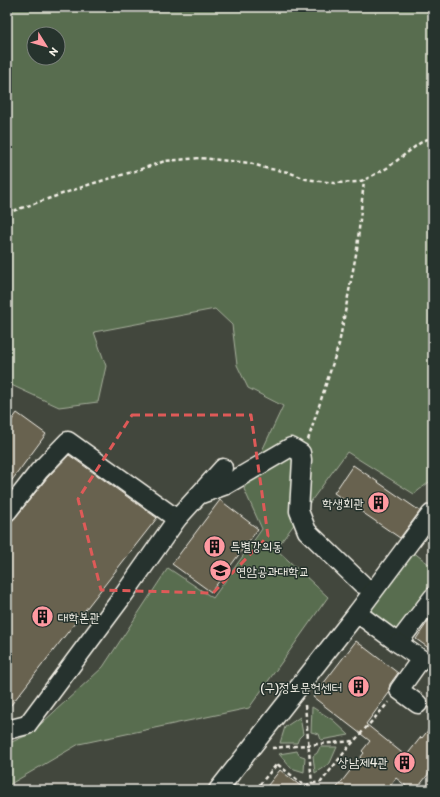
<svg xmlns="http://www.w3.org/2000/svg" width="440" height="797" viewBox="0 0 440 797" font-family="Itim,'Poor Story',sans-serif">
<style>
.built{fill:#43473c}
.green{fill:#596d50;stroke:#a6af9c;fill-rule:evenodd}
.building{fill:#676250;stroke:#f4f1e8}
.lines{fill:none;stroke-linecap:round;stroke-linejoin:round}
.minor-casing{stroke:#f4f1e8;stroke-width:21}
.path{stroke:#f4f1e8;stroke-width:2.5;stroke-dasharray:4 3;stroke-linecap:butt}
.minor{stroke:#26332d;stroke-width:18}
.marked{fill:none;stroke:#de5a58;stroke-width:3;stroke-dasharray:8 5;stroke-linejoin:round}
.labels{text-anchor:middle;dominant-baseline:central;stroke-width:3;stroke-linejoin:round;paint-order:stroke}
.poi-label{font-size:13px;fill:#f4f1e8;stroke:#26332d;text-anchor:end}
</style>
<rect width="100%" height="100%" fill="#333c34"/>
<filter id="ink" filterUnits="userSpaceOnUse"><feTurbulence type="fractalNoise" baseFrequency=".025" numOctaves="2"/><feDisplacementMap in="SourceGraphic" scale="8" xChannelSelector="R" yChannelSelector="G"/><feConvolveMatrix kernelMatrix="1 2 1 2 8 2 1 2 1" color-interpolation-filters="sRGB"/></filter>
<g filter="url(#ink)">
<path class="built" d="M 285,269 L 433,353 L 433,790 L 7,790 L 7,347 Z"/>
<g class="green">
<path d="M 7,7 L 433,7 L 433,479 L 414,494 L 347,452 L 276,549 L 328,597 L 249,708 L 79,744 L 7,786 L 7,744 L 30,734 L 103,667 L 168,568 L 213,598 L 262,529 L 244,489 L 283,406 L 248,388 L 237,365 L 232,325 L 215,309 L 94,332 L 106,366 L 98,402 L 59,407 L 9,384 L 7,386 ZM 34,34 L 58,34 L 58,58 L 34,58 Z"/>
<path d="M 413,552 L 433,567 L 433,583 L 397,633 L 370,612 Z"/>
<path d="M 312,707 L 333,720 L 349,735 L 321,740 L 319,734 L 311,732 Z"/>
<path d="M 300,717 L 303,734 L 299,738 L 297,743 L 280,743 L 285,727 Z"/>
<path d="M 320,747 L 337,747 L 330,763 L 315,773 L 313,756 L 317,753 Z"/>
<path d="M 297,751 L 299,755 L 305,757 L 304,772 L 291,768 L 279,754 Z"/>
</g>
<g class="building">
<path d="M 17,413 L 46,434 L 7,487 L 7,427 Z"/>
<path d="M 69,455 L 157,518 L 7,710 L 7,524 L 15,518 L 47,478 Z"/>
<path d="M 353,465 L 420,511 L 400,538 L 334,493 Z"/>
<path d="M 220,500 L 258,529 L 211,592 L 172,564 Z"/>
<path d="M 433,614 L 433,651 L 416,639 Z"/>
<path d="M 356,641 L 398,673 L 390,684 L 389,689 L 389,693 L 366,724 L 406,756 L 421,737 L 422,738 L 433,724 L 433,768 L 416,790 L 411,790 L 396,778 L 387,790 L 335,790 L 364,753 L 362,751 L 370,741 L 313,697 Z"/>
<path d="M 280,770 L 306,790 L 264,790 Z"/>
</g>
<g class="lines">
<defs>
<g id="minor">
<path d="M 201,494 L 226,485 L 291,447 L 301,453 L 302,460 L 299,511 L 307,531 L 362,584"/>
<path d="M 7,512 L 39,471 L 68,441 L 177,519"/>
<path d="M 357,613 L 398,643 L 433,597"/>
<path d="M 398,643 L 421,659 L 399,690 L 418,704"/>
<path d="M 7,730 L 27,725 L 120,600 L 177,519 L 223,468"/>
<path d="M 218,790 L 357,613 L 431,514 L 433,516"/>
</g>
</defs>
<use href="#minor" class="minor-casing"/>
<g class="path">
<path d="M 7,213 L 91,184 L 132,172 L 165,161 L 200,158 L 250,163 L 265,168 L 288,172 L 306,179 L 334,183 L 357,182 L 364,180 L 387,168 L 420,143 L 433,136"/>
<path d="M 308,440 L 339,344 L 357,249 L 364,180"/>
<path d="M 305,705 L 312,784"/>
<path d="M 272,748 L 354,741"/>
<path d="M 255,790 L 277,764 L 304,785 L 321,782 L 347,749 L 389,702"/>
</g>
<use href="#minor" class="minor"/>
</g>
</g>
<path class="marked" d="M 132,415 L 251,415 L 268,536 L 213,593 L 101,590 L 78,499 Z"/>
<defs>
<symbol id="building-disc" viewBox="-11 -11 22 22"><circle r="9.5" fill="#ff9aa2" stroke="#26332d"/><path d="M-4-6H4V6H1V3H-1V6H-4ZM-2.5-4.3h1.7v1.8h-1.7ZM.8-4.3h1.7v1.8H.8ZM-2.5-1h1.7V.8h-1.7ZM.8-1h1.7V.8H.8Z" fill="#111"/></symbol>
<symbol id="university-disc" viewBox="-11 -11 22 22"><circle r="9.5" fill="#ff9aa2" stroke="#26332d"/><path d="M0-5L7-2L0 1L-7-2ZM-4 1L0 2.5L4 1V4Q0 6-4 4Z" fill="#111"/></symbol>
</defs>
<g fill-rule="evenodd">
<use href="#building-disc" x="366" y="490" width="25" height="25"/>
<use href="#building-disc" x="202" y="534" width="25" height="25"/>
<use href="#university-disc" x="208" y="558" width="25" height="25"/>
<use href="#building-disc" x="30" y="604" width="25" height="25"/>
<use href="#building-disc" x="346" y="674" width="25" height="25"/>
<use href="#building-disc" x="392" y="750" width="25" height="25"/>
</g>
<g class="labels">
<g class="poi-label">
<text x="364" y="503">학생회관</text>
<text x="230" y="546" text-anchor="start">특별강의동</text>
<text x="236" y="571" text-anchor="start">연암공과대학교</text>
<text x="58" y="617" text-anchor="start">대학본관</text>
<text x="342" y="687">(구)정보문헌센터</text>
<text x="388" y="762">상남제4관</text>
</g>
</g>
<rect width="440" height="797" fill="none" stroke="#26332d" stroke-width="24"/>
<rect x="12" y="12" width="416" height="773" fill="none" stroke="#f4f1e8" stroke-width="1.5" filter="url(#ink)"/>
<g transform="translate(46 46) rotate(127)"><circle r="19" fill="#26332d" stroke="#787f78"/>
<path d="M0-3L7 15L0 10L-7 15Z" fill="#ff9aa2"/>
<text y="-6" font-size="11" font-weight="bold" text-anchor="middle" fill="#f4f1e8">N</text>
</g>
</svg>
